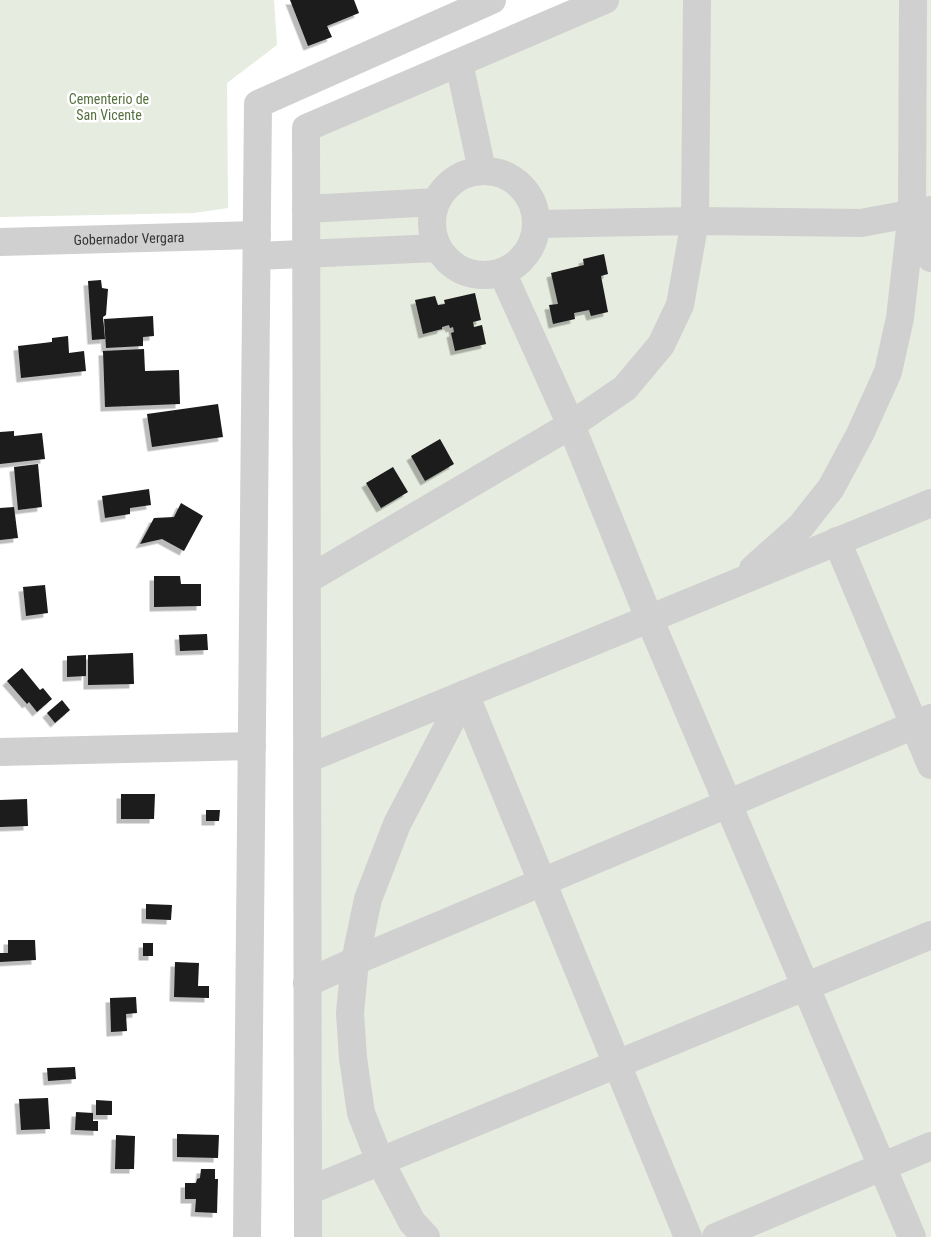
<svg xmlns="http://www.w3.org/2000/svg" width="931" height="1237" viewBox="0 0 931 1237" font-family="'Roboto Condensed',sans-serif">
<style>
.green{fill:#e6ecdf}
.building{fill:#1a1a1a;filter:url(#shadow)}
.lines{fill:none;stroke-linecap:round;stroke-linejoin:round}
.minor{stroke:#d0d0d0;stroke-width:28}
.labels{text-anchor:middle;dominant-baseline:central;stroke-width:5;stroke-linejoin:round;paint-order:stroke}
.park-label{font-size:14px;fill:#56703f;stroke:#fff}
.street-label{font-size:14px;fill:#333;stroke:#fff}
</style>
<defs>
<filter id="shadow"><feDropShadow dx="-4.5" dy="4.5" stdDeviation="0" flood-color="#0004"/></filter>
</defs>
<rect width="100%" height="100%" fill="#fff"/>
<g class="green">
<path d="M 0,0 L 274,0 L 277,45 L 227,83 L 228,208 L 194,213 L 0,217 Z"/>
<path d="M 575,0 L 931,0 L 931,1237 L 296,1237 L 294,120 Z"/>
</g>
<g class="building">
<path d="M 290,0 L 354,0 L 359,13 L 327,26 L 332,37 L 308,46 Z"/>
<path d="M 604,254 L 608,274 L 601,276 L 608,312 L 591,316 L 589,310 L 574,313 L 575,319 L 553,324 L 549,305 L 558,304 L 551,273 L 584,265 L 583,259 Z"/>
<path d="M 101,280 L 102,288 L 108,289 L 106,315 L 103,317 L 105,339 L 92,340 L 88,281 Z"/>
<path d="M 475,293 L 481,320 L 473,322 L 474,327 L 482,325 L 486,344 L 455,351 L 451,333 L 454,332 L 453,327 L 450,328 L 449,325 L 442,327 L 442,329 L 423,334 L 415,300 L 435,296 L 438,305 L 445,304 L 444,300 Z"/>
<path d="M 153,316 L 154,336 L 143,337 L 143,346 L 106,348 L 104,319 Z"/>
<path d="M 68,336 L 69,353 L 84,351 L 86,371 L 21,378 L 18,346 L 52,342 L 52,338 Z"/>
<path d="M 144,349 L 145,371 L 179,370 L 180,404 L 105,407 L 103,351 Z"/>
<path d="M 218,404 L 223,437 L 152,447 L 147,414 Z"/>
<path d="M 14,431 L 14,436 L 42,433 L 45,459 L 0,464 L 0,432 Z"/>
<path d="M 440,439 L 454,464 L 425,481 L 411,456 Z"/>
<path d="M 38,464 L 42,507 L 18,510 L 14,467 Z"/>
<path d="M 393,467 L 408,492 L 381,508 L 366,483 Z"/>
<path d="M 149,489 L 151,505 L 130,508 L 130,514 L 105,518 L 102,496 Z"/>
<path d="M 181,503 L 203,516 L 184,551 L 162,539 L 140,544 L 154,518 L 174,517 Z"/>
<path d="M 14,507 L 18,538 L 0,540 L 0,508 Z"/>
<path d="M 154,576 L 180,576 L 181,584 L 201,584 L 201,606 L 154,607 Z"/>
<path d="M 45,585 L 48,613 L 26,616 L 23,587 Z"/>
<path d="M 207,634 L 208,650 L 180,651 L 179,635 Z"/>
<path d="M 133,653 L 134,684 L 88,685 L 88,655 Z"/>
<path d="M 86,655 L 86,676 L 67,677 L 67,656 Z"/>
<path d="M 22,668 L 40,690 L 43,688 L 52,699 L 37,712 L 29,702 L 27,704 L 7,681 Z"/>
<path d="M 62,700 L 70,710 L 55,723 L 47,713 Z"/>
<path d="M 121,794 L 155,794 L 154,819 L 121,819 Z"/>
<path d="M 27,799 L 28,826 L 0,827 L 0,800 Z"/>
<path d="M 206,810 L 220,810 L 219,821 L 206,821 Z"/>
<path d="M 146,904 L 172,905 L 171,920 L 146,919 Z"/>
<path d="M 8,940 L 35,940 L 36,960 L 0,962 L 0,953 L 8,953 Z"/>
<rect x="143" y="943" width="10" height="13"/>
<path d="M 175,962 L 199,963 L 198,986 L 209,986 L 209,998 L 174,997 Z"/>
<path d="M 136,997 L 137,1013 L 126,1014 L 127,1031 L 111,1032 L 110,998 Z"/>
<path d="M 75,1067 L 76,1079 L 48,1081 L 47,1068 Z"/>
<path d="M 48,1098 L 50,1129 L 21,1130 L 19,1099 Z"/>
<path d="M 96,1100 L 112,1101 L 112,1115 L 96,1115 Z"/>
<path d="M 76,1112 L 93,1113 L 93,1121 L 98,1121 L 98,1131 L 75,1130 Z"/>
<path d="M 177,1134 L 219,1135 L 218,1158 L 177,1157 Z"/>
<path d="M 116,1135 L 135,1136 L 134,1169 L 115,1169 Z"/>
<path d="M 201,1169 L 215,1169 L 215,1179 L 218,1179 L 217,1213 L 195,1212 L 196,1199 L 185,1199 L 185,1183 L 196,1183 L 197,1179 L 200,1178 Z"/>
</g>
<g class="lines">
<g class="minor">
<path d="M 459,63 L 482,170"/>
<circle cx="484" cy="223" r="52"/>
<path d="M 306,209 L 436,202"/>
<path d="M 912,213 L 931,258"/>
<path d="M 536,224 L 695,221 L 861,223 L 931,210"/>
<path id="s1" d="M 0,242 L 257,235"/>
<path d="M 257,256 L 438,248"/>
<path d="M 502,272 L 571,425 L 649,618 L 912,1237"/>
<path d="M 837,541 L 931,765"/>
<path d="M 753,569 L 801,526 L 831,488 L 860,434 L 888,372 L 900,318 L 912,212 L 913,0"/>
<path d="M 307,580 L 571,425 L 625,388 L 661,345 L 680,305 L 695,221 L 697,0"/>
<path d="M 465,694 L 688,1237"/>
<path d="M 0,752 L 252,746"/>
<path d="M 307,759 L 931,503"/>
<path d="M 307,983 L 355,961 L 931,718"/>
<path d="M 308,1191 L 931,935"/>
<path d="M 247,1237 L 258,104 L 492,0"/>
<path d="M 308,1237 L 306,128 L 605,0"/>
<path d="M 426,1237 L 412,1222 L 380,1161 L 361,1113 L 353,1058 L 350,1013 L 355,961 L 368,899 L 397,824 L 465,694"/>
<path d="M 716,1237 L 931,1146"/>
</g>
</g>
<g class="labels">
<g class="park-label">
<text x="109" y="99">Cementerio de<tspan x="109" dy="16">San Vicente</tspan></text>
</g>
<g class="street-label">
<text stroke="none"><textPath href="#s1" startOffset="129">Gobernador Vergara</textPath></text>
</g>
</g>
</svg>
